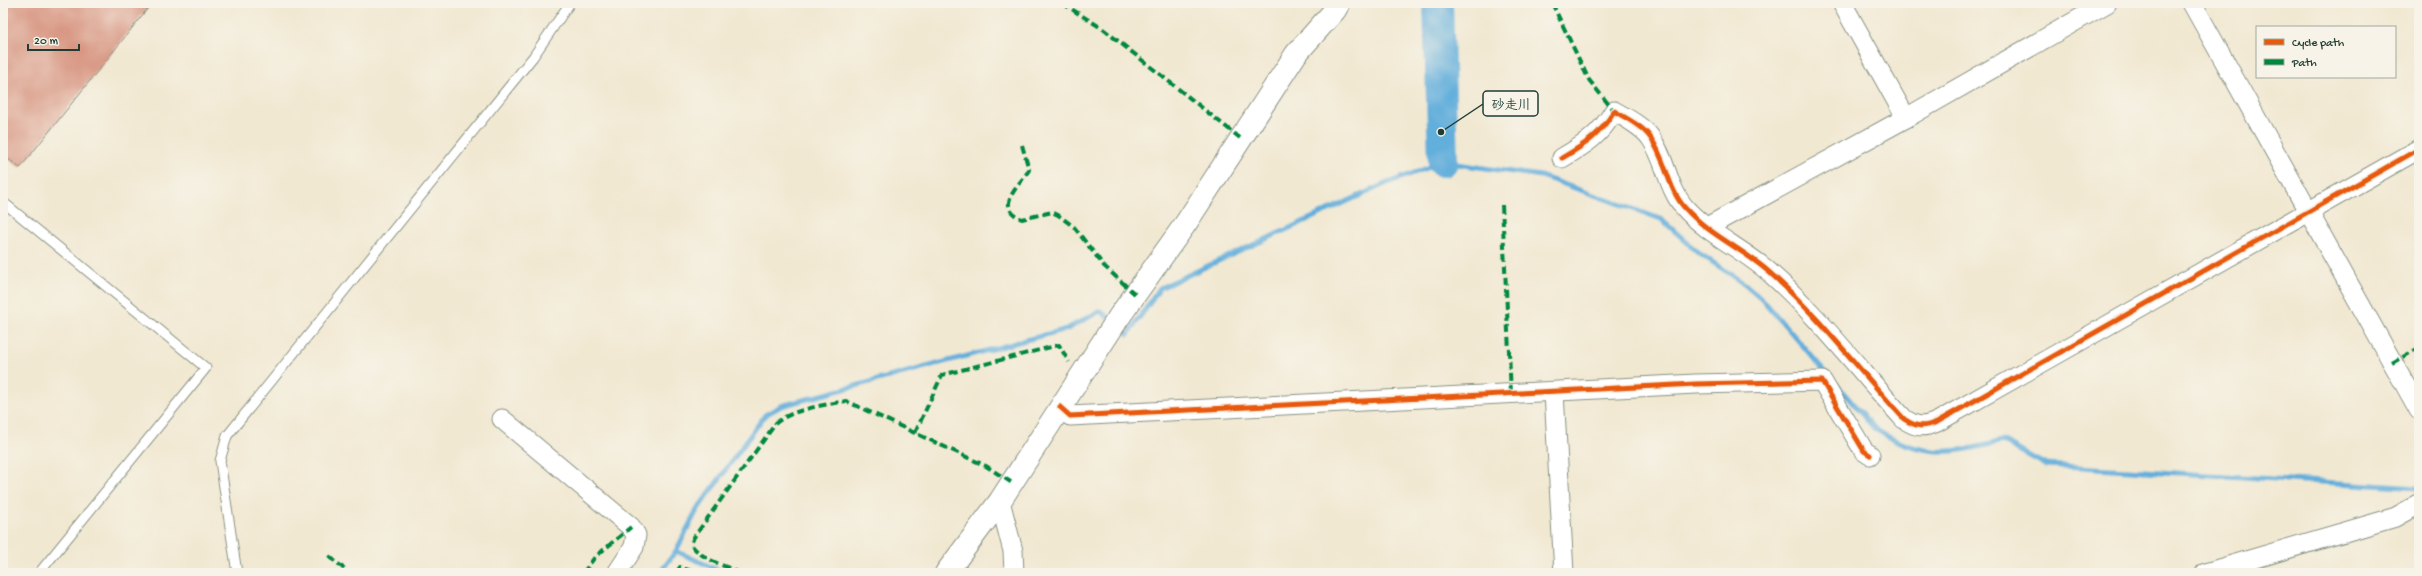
<svg xmlns="http://www.w3.org/2000/svg" width="2422" height="576" viewBox="0 0 2422 576" font-family="'Gochi Hand','Klee One',sans-serif">
<style>
.lines{fill:none;stroke-linecap:round;stroke-linejoin:round}
.stream{stroke:#63afdc;stroke-width:5}
.river{stroke:#63afdc;stroke-width:30}
.building{fill:#d89682}
.service-casing{stroke:#889282;stroke-width:11}
.minor-casing{stroke:#889282;stroke-width:21}
.tertiary-casing{stroke:#889282;stroke-width:24}
.service{stroke:#fff;stroke-width:9}
.minor{stroke:#fff;stroke-width:19}
.tertiary{stroke:#fff;stroke-width:22}
.quiet{stroke:#00873e;stroke-width:4;stroke-dasharray:8 4;stroke-linecap:butt}
.cycleway-casing{stroke:#f7f3e8;stroke-width:8}
.cycleway{stroke:#e8590c;stroke-width:5}
.leader{fill:none;stroke:#1f3d34;stroke-width:1.5}
.callout-dot{fill:#1f3d34;stroke:#f7f3e8;stroke-width:1.5}
.callout{fill:#f7f3e8;stroke:#1f3d34;stroke-width:1.5}
.callout-label{font-size:13px;text-anchor:middle;font-weight:bold;fill:#1f3d34}
</style>
<rect width="100%" height="100%" fill="#f7f3e8"/>
<filter id="ink" filterUnits="userSpaceOnUse"><feTurbulence type="fractalNoise" baseFrequency=".025" numOctaves="2"/><feDisplacementMap in="SourceGraphic" scale="8" xChannelSelector="R" yChannelSelector="G"/><feConvolveMatrix kernelMatrix="1 2 1 2 8 2 1 2 1" color-interpolation-filters="sRGB"/></filter>
<filter id="wash" filterUnits="userSpaceOnUse"><feTurbulence type="fractalNoise" baseFrequency=".012" numOctaves="4" result="noise"/><feDisplacementMap in="SourceGraphic" scale="16" xChannelSelector="R" yChannelSelector="G"/><feGaussianBlur stdDeviation="0.9" result="paint"/><feColorMatrix in="noise" values="0 0 0 0 0 0 0 0 0 0 0 0 0 0 0 0 0 1.4 0 .05"/><feComposite in="paint" operator="in"/></filter>
<g filter="url(#wash)">
<rect width="100%" height="100%" fill="#f1e8d1"/>
<g class="lines">
<g class="stream">
<path d="M 1119,327 L 1128,334 L 1160,288 L 1385,184 L 1443,162 L 1541,176 L 1661,219 L 1699,253 L 1745,284 L 1762,299 L 1875,429 C 1921,458 1952,455 2002,441 L 2046,465 L 2419,488"/>
<path d="M 676,551 L 724,573"/>
<path d="M 660,573 L 676,551 L 697,510 L 765,415 L 781,406 L 1067,329 L 1100,311 L 1112,320"/>
</g>
<path class="river" d="M 1438,3 L 1443,162"/>
</g>
<g id="blocks">
<path class="building" d="M 3,3 L 152,3 L 20,168 L 3,155 Z"/>
</g>
</g>
<g filter="url(#ink)">
<use href="#blocks" fill-opacity="0" stroke="#889282" stroke-width="1"/>
<g class="lines">
<defs>
<g id="service">
<path d="M 3,202 L 206,368 L 39,573"/>
<path d="M 237,573 L 220,461 L 227,436 L 533,57 L 570,3"/>
</g>
<g id="minor">
<path d="M 1842,3 L 1906,118 L 2107,3"/>
<path d="M 2192,3 L 2419,410"/>
<path d="M 1562,158 C 1586,144 1600,135 1614,111 C 1626,118 1642,126 1650,137 C 1666,158 1667,188 1685,208 C 1708,234 1743,249 1769,272 C 1819,316 1859,370 1904,419 C 1916,427 1923,428 1937,422 L 2419,149"/>
<path d="M 1707,227 L 1906,118"/>
<path d="M 1554,392 L 1564,573"/>
<path d="M 1060,407 L 1070,416 L 1696,384 L 1822,381 L 1864,451 L 1870,455"/>
<path d="M 502,419 L 631,527 L 636,535 L 634,547 L 617,573"/>
<path d="M 1000,501 L 1013,551 L 1014,573"/>
<path d="M 2205,573 L 2396,517 L 2419,504"/>
</g>
<path id="tertiary" d="M 946,573 L 1000,501 L 1119,317 L 1186,223 L 1296,54 L 1335,10 L 1339,3"/>
</defs>
<use href="#service" class="service-casing"/>
<use href="#minor" class="minor-casing"/>
<use href="#tertiary" class="tertiary-casing"/>
<use href="#service" class="service"/>
<use href="#minor" class="minor"/>
<use href="#tertiary" class="tertiary"/>
<g class="quiet">
<path d="M 1062,3 L 1103,29 L 1240,138"/>
<path d="M 1552,3 L 1589,80 L 1614,111"/>
<path d="M 1022,145 L 1029,170 C 1020,185 993,207 1022,219 L 1052,212 L 1058,215 L 1074,227 L 1104,266 L 1135,294"/>
<path d="M 1502,205 L 1511,394"/>
<path d="M 2392,363 L 2419,348"/>
<path d="M 915,433 L 942,375 L 1059,345 L 1069,362"/>
<path d="M 329,556 L 349,573"/>
<path d="M 583,573 L 595,557 L 631,527"/>
<path d="M 676,573 L 680,567 L 697,573"/>
<path d="M 740,573 C 726,566 700,559 691,544 L 694,537 L 776,423 C 793,409 824,405 846,401 L 986,466 L 1012,483"/>
</g>
<defs>
<g id="cycleway">
<path d="M 1562,158 C 1586,144 1600,135 1614,111 C 1626,118 1642,126 1650,137 C 1666,158 1667,188 1685,208 C 1708,234 1743,249 1769,272 C 1819,316 1859,370 1904,419 C 1916,427 1923,428 1937,422 L 2419,149"/>
<path d="M 1060,407 L 1070,416 L 1696,384 L 1822,381 L 1864,451 L 1870,455"/>
</g>
</defs>
<use href="#cycleway" class="cycleway-casing"/>
<use href="#cycleway" class="cycleway"/>
</g>
</g>
<path class="leader" d="M1441 132L1483 104"/>
<circle class="callout-dot" cx="1441" cy="132" r="4"/>
<rect class="callout" x="1483" y="91" width="55" height="25" rx="4"/>
<g class="callout-label">
<text x="1511" y="109">砂走川</text>
</g>
<rect width="2422" height="576" fill="none" stroke="#f7f3e8" stroke-width="16"/>
<rect x="2256" y="26" width="140" height="52" fill="#f7f3e8" stroke="#a1aaa0"/>
<rect x="2264" y="39" width="20" height="6" fill="#e8590c" stroke="#a1aaa0"/>
<text x="2292" y="46" font-size="12" fill="#1f3d34">Cycle path</text>
<rect x="2264" y="59" width="20" height="6" fill="#00873e" stroke="#a1aaa0"/>
<text x="2292" y="66" font-size="12" fill="#1f3d34">Path</text>
<path d="M28 44v6h51v-6" fill="none" stroke="#1f3d34" stroke-width="2"/>
<text x="34" y="44" font-size="12" fill="#1f3d34" stroke="#f7f3e8" stroke-width="3" paint-order="stroke">20 m</text>
</svg>
